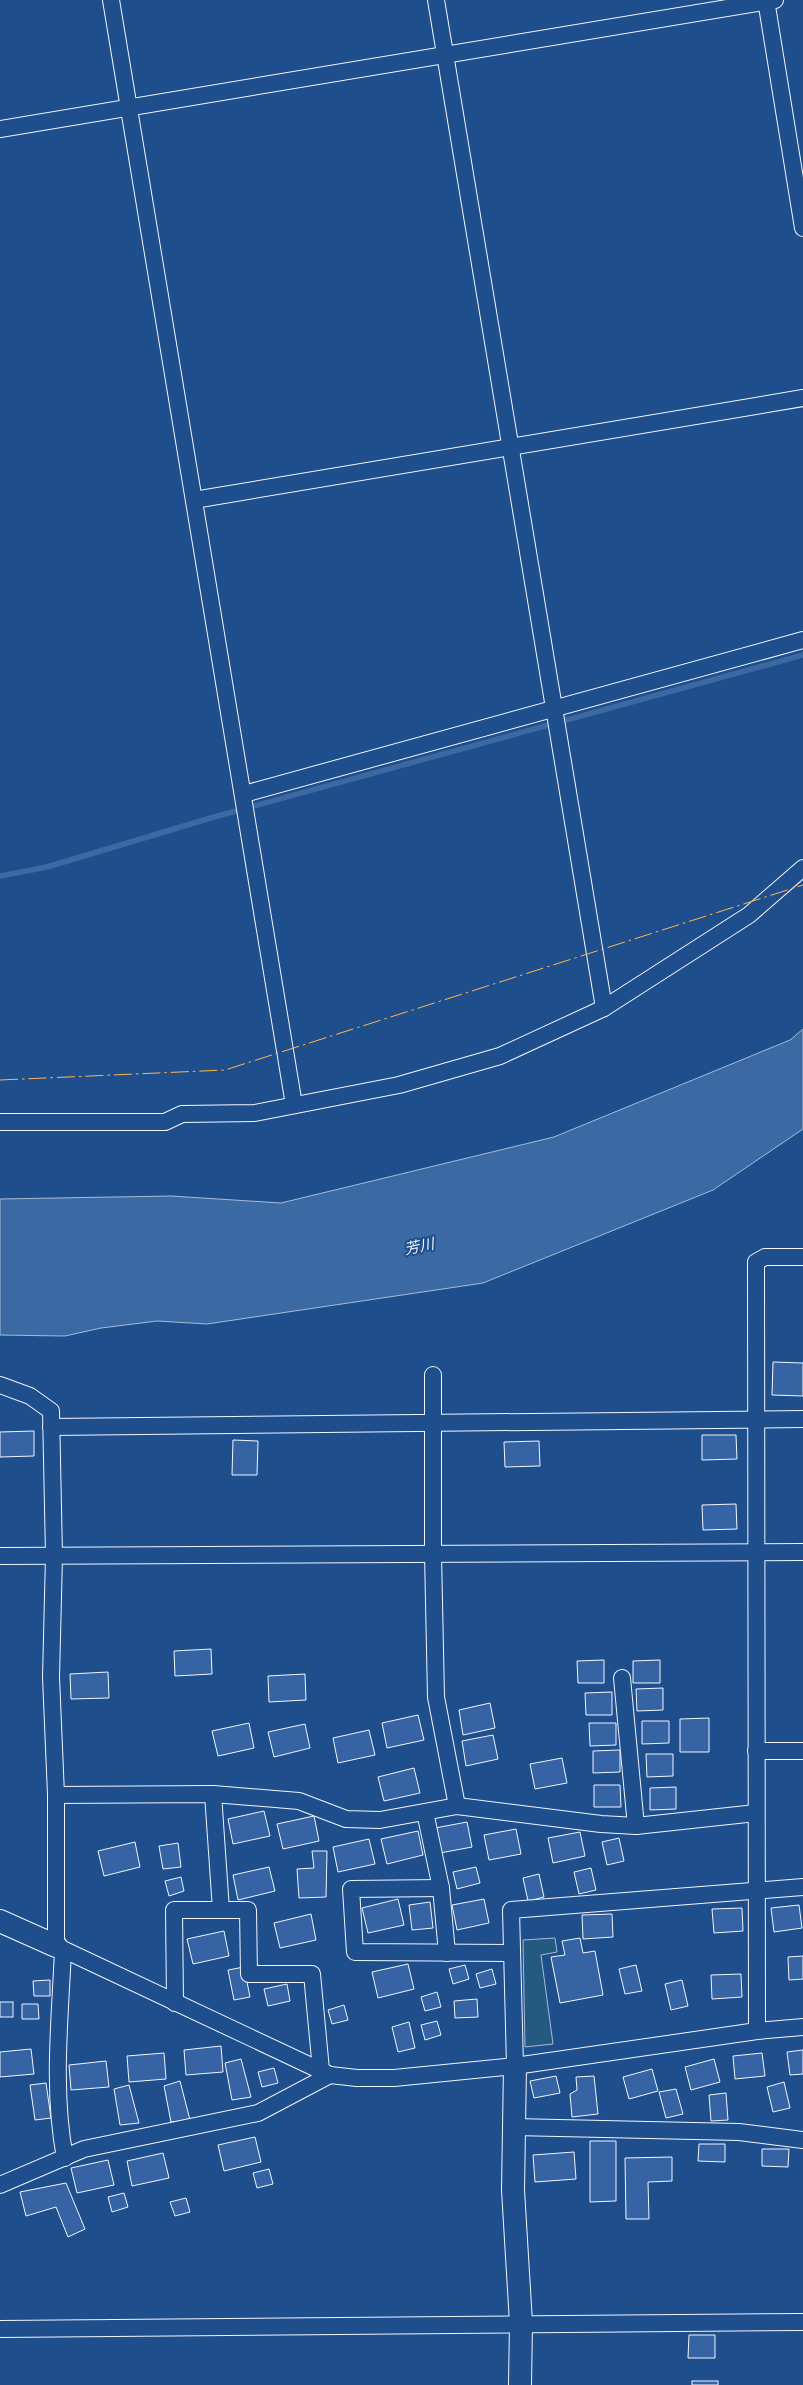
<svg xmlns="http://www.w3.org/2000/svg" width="803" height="2385" viewBox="0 0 803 2385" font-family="'PT Sans','Noto Sans JP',sans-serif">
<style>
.green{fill:#245a82;stroke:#a8bbd7}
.water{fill:#3b69a3;stroke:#a8bbd7}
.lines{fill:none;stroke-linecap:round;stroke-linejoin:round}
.stream{stroke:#3b69a3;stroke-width:5.5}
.building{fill:#3563a3;stroke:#f2f6ff}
.street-casing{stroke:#f2f6ff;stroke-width:18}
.secondary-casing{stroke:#f2f6ff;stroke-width:24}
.street{stroke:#1f4e8c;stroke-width:16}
.secondary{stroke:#1f4e8c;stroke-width:22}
.power{stroke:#ffb74d;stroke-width:1;stroke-dasharray:18 4 2.5 4;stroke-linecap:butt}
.labels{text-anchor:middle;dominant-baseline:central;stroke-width:4;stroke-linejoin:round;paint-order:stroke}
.water-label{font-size:15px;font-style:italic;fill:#f2f6ff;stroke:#1f4e8c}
</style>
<rect width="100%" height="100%" fill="#1f4e8c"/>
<path class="green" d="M 555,1938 L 557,1952 L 541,1955 L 553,2044 L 525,2047 L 523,1940 Z"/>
<path class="water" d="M 803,1029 L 803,1129 L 713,1190 L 483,1283 L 207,1324 L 157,1321 L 101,1328 L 65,1336 L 0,1335 L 0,1199 L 171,1196 L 281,1203 L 554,1137 L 790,1040 Z"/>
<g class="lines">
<path class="stream" d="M 0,876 L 47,867 L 214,817 L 803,655"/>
</g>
<g class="building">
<path d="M 773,1362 L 803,1363 L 803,1396 L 772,1395 Z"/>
<path d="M 34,1431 L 34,1456 L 0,1457 L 0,1432 Z"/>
<path d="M 702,1435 L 736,1435 L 737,1459 L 702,1460 Z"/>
<path d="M 233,1440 L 258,1441 L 257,1475 L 232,1475 Z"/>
<path d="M 539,1441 L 540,1466 L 505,1467 L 504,1442 Z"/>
<path d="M 736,1504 L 737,1529 L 703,1530 L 702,1505 Z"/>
<path d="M 211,1649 L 212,1674 L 175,1676 L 174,1651 Z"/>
<path d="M 604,1660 L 604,1683 L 578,1683 L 577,1661 Z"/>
<path d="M 660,1660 L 660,1683 L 633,1683 L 633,1661 Z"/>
<path d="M 108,1672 L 109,1698 L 71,1699 L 70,1674 Z"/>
<path d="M 305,1674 L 306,1700 L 269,1702 L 268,1676 Z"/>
<path d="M 663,1688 L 663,1710 L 637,1711 L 636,1689 Z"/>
<path d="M 612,1692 L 612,1715 L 586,1715 L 585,1693 Z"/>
<path d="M 490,1703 L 495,1728 L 463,1735 L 459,1710 Z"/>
<path d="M 418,1715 L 424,1740 L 387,1748 L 382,1723 Z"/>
<path d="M 709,1718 L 709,1752 L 680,1752 L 680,1719 Z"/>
<path d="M 642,1721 L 669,1721 L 669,1743 L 642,1744 Z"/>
<path d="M 249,1723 L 254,1748 L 218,1756 L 212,1731 Z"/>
<path d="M 589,1723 L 616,1723 L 616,1745 L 590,1746 Z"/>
<path d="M 305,1724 L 310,1748 L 274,1757 L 268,1732 Z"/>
<path d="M 369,1730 L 375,1755 L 338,1763 L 333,1738 Z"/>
<path d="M 493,1735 L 498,1759 L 466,1766 L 462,1741 Z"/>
<path d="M 620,1750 L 620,1772 L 593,1773 L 593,1751 Z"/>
<path d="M 646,1754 L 673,1754 L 673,1776 L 647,1777 Z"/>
<path d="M 562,1758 L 567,1783 L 535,1789 L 530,1764 Z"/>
<path d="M 414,1768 L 420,1793 L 384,1801 L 378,1777 Z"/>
<path d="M 594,1785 L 620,1785 L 621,1807 L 594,1807 Z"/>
<path d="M 676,1787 L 676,1809 L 650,1810 L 650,1788 Z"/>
<path d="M 264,1811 L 270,1836 L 233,1844 L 228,1819 Z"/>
<path d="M 314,1816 L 319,1841 L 283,1849 L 277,1824 Z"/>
<path d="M 467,1822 L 472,1847 L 440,1853 L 435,1828 Z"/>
<path d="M 516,1829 L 521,1854 L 489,1860 L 484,1835 Z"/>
<path d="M 418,1831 L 423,1855 L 387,1864 L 381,1839 Z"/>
<path d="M 580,1832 L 585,1856 L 553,1863 L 548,1838 Z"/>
<path d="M 619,1838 L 624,1861 L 607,1865 L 602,1842 Z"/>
<path d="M 369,1839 L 375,1864 L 338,1872 L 333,1847 Z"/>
<path d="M 135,1842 L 140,1867 L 104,1876 L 98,1851 Z"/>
<path d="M 178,1843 L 181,1867 L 163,1869 L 159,1846 Z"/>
<path d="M 312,1851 L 327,1851 L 326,1897 L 299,1898 L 297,1869 L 314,1868 Z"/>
<path d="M 269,1867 L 275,1891 L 238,1900 L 233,1875 Z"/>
<path d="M 476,1867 L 480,1883 L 457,1889 L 453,1872 Z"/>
<path d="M 591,1868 L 596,1890 L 579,1894 L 574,1872 Z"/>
<path d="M 539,1874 L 544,1897 L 528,1901 L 523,1878 Z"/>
<path d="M 181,1877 L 184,1891 L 169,1896 L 165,1881 Z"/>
<path d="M 398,1899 L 404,1925 L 368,1933 L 362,1908 Z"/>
<path d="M 484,1899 L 489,1923 L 457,1930 L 452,1905 Z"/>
<path d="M 430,1902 L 433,1928 L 412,1930 L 409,1905 Z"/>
<path d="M 799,1905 L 802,1928 L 774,1932 L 771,1908 Z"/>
<path d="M 742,1908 L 743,1931 L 714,1933 L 712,1909 Z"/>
<path d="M 311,1914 L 316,1940 L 280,1948 L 274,1923 Z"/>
<path d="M 612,1914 L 613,1937 L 583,1939 L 582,1915 Z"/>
<path d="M 224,1931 L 229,1956 L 193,1964 L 187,1939 Z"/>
<path d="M 580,1938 L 583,1953 L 595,1951 L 603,1995 L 560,2003 L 551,1957 L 565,1955 L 562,1941 Z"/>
<path d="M 803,1956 L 803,1979 L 789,1980 L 788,1957 Z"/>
<path d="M 408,1964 L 414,1989 L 378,1998 L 372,1972 Z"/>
<path d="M 465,1965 L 469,1979 L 453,1984 L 449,1969 Z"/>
<path d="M 636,1965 L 642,1991 L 625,1994 L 619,1969 Z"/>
<path d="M 244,1967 L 250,1997 L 234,2000 L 228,1970 Z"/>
<path d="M 492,1969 L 496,1984 L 480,1988 L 476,1974 Z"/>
<path d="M 741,1974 L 742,1997 L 712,1999 L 711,1975 Z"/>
<path d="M 50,1980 L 50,1996 L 34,1996 L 33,1981 Z"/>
<path d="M 682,1980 L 688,2006 L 671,2010 L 665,1984 Z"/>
<path d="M 287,1984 L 290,2001 L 268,2006 L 264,1989 Z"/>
<path d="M 437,1992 L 441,2007 L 425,2011 L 421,1997 Z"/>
<path d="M 477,1999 L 478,2017 L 455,2018 L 454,2001 Z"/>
<rect x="0" y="2002" width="13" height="15"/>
<path d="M 22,2004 L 38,2004 L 39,2019 L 22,2019 Z"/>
<path d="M 344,2005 L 348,2020 L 332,2024 L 328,2010 Z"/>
<path d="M 437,2021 L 441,2035 L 425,2040 L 421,2025 Z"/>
<path d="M 409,2022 L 415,2048 L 398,2052 L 392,2027 Z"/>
<path d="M 221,2046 L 223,2072 L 186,2075 L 184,2050 Z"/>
<path d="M 31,2049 L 34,2074 L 0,2077 L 0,2052 Z"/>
<path d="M 803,2050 L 803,2074 L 790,2075 L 787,2052 Z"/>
<path d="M 164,2053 L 166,2079 L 129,2082 L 127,2056 Z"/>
<path d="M 762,2053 L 765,2076 L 735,2079 L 733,2056 Z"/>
<path d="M 241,2059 L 251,2097 L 232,2100 L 225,2063 Z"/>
<path d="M 714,2059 L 720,2082 L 691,2090 L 685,2067 Z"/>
<path d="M 106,2061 L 109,2087 L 71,2090 L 69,2065 Z"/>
<path d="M 274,2068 L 278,2083 L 262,2087 L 258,2072 Z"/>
<path d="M 652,2069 L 658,2091 L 629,2099 L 623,2077 Z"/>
<path d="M 556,2076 L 560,2093 L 534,2098 L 530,2081 Z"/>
<path d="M 594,2076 L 598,2114 L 572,2117 L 570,2094 L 577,2090 L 576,2077 Z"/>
<path d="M 180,2081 L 190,2120 L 171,2122 L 164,2086 Z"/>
<path d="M 784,2082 L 790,2108 L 773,2112 L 767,2087 Z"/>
<path d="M 46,2083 L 51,2118 L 35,2120 L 30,2085 Z"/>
<path d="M 129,2085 L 139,2123 L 120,2125 L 114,2089 Z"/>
<path d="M 676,2089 L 683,2114 L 666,2118 L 659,2092 Z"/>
<path d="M 726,2093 L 728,2120 L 711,2121 L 709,2095 Z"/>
<path d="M 255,2137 L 261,2162 L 224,2171 L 218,2145 Z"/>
<path d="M 590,2141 L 616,2141 L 616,2201 L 590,2202 Z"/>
<path d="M 699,2144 L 725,2144 L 725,2162 L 698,2161 Z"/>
<path d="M 762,2149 L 789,2149 L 788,2167 L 762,2166 Z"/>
<path d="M 574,2152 L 576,2179 L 535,2182 L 533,2155 Z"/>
<path d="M 163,2153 L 169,2178 L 132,2186 L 127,2161 Z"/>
<path d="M 672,2157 L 672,2181 L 648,2182 L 649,2219 L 626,2219 L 625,2158 Z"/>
<path d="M 108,2160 L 114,2185 L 77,2193 L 71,2168 Z"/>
<path d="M 269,2169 L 273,2184 L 257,2188 L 253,2173 Z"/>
<path d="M 66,2183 L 85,2229 L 68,2237 L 56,2207 L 26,2216 L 20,2192 Z"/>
<path d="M 124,2193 L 128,2207 L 112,2212 L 108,2197 Z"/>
<path d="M 186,2198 L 190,2212 L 175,2216 L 170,2202 Z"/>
<path d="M 689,2335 L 715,2335 L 715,2358 L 688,2358 Z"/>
<rect x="692" y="2381" width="26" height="4"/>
</g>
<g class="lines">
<defs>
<g id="street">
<path d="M 111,0 L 294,1105"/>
<path d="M 436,0 L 604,1008"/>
<path d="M 766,0 L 803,228"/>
<path d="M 0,129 L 775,0"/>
<path d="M 194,500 L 803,398"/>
<path d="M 244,794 L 803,640"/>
<path d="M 0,1122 L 165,1122 L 182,1114 L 255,1113 L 399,1085 L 500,1056 L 604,1008 L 749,915 L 803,868"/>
<path d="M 433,1375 L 433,1554 L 436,1697 L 457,1806"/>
<path d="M 0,1385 L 30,1396 L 51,1411 L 54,1556 L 51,1677 L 56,1795 L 56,1946 L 330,2075 L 357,2078 L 394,2078 L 515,2066 L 757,2031 L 803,2027"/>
<path d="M 51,1427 L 803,1419"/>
<path d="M 0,1556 L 803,1552"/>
<path d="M 622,1678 L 636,1826"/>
<path d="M 756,1751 L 803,1751"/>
<path d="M 213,1794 L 221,1910"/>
<path d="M 56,1795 L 213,1794 L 299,1801 L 346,1819 L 380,1820 L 457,1806 L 601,1824 L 636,1826 L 756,1813"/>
<path d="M 425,1812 L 441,1888 L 447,1953"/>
<path d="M 441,1888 L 351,1889 L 355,1952 L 512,1953"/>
<path d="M 63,1950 C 60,2019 52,2090 65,2158"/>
<path d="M 175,2003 L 174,1910 L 248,1910 L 249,1974 L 312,1974 L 321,2070"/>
<path d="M 757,2031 L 756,1262 L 765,1257 L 803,1257"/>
<path d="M 515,2066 L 511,1910 L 803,1887"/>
<path d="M 513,2127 L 739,2132 L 803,2140"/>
<path d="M 0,2185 L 84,2149 L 258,2113 L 330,2075"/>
<path d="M 0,2329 L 803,2322"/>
</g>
<g id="secondary">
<path d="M 0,1921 L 56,1946"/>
<path d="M 515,2066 L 513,2190 L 521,2323 L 520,2385"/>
</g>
</defs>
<use href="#street" class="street-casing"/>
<use href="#secondary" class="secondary-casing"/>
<use href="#street" class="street"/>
<use href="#secondary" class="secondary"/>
<path class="power" d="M 0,1080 L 225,1070 L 803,885"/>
</g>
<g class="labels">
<g class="water-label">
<text transform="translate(419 1246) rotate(-12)">芳川</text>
</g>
</g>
</svg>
